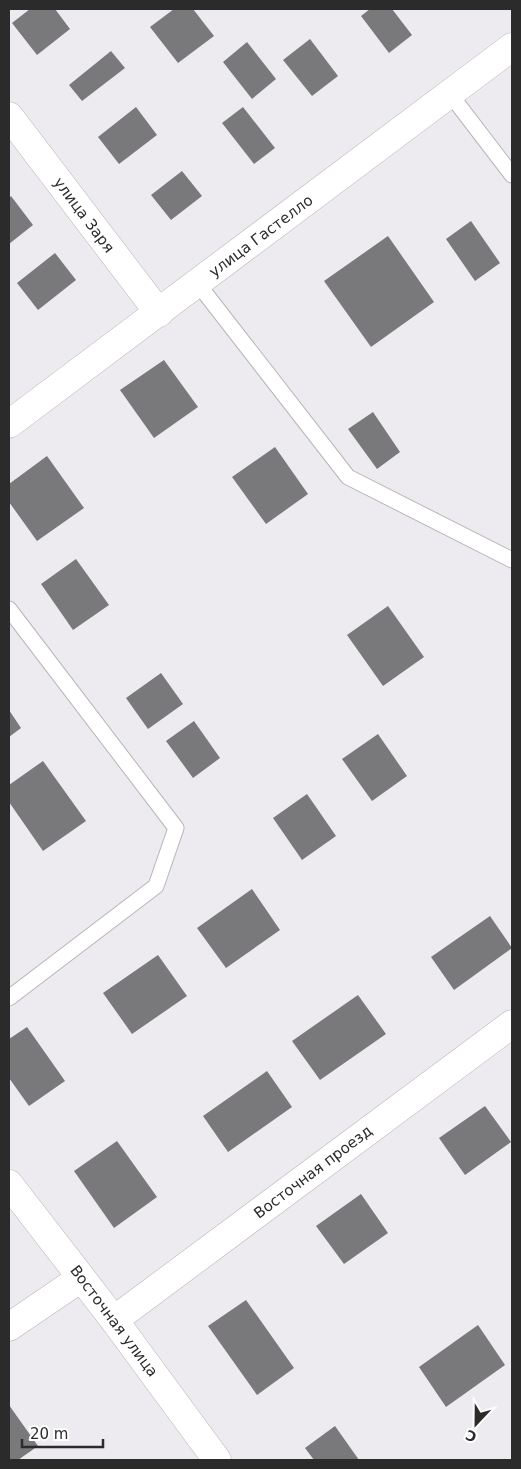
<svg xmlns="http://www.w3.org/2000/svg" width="521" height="1469" viewBox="0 0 521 1469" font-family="'DejaVu Sans',sans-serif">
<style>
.building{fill:#79787b}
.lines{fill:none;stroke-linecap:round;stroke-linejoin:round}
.service-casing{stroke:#b6b5b8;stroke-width:17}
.minor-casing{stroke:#b6b5b8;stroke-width:29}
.service{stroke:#fff;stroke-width:15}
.minor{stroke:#fff;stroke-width:28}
.labels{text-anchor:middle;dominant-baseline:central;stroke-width:4;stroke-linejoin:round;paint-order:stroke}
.street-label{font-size:15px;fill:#2c2b2c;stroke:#fff}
</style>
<rect width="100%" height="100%" fill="#edebef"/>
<g class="building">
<path d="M 30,9 L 55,9 L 70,29 L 37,55 L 12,23 Z"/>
<path d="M 174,9 L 193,9 L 214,36 L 178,63 L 150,27 Z"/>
<path d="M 370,9 L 392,9 L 412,35 L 389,53 L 361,16 Z"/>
<path d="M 310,39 L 338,76 L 312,96 L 283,60 Z"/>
<path d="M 247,42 L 276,79 L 252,99 L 223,62 Z"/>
<path d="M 111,51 L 125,68 L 82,101 L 69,85 Z"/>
<path d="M 136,107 L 157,135 L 119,164 L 98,137 Z"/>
<path d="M 243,107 L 275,148 L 254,164 L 222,123 Z"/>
<path d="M 182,171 L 202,196 L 171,220 L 151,195 Z"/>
<path d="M 11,196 L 33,225 L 9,244 L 9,198 Z"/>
<path d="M 471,221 L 500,263 L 475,281 L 446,239 Z"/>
<path d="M 388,236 L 434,302 L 371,347 L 324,281 Z"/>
<path d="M 55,253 L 76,280 L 38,310 L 17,283 Z"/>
<path d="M 164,360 L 198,407 L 154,438 L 120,390 Z"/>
<path d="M 373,412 L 400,452 L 377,469 L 348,429 Z"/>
<path d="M 275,447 L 308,494 L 266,524 L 232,477 Z"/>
<path d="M 47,456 L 84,508 L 37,541 L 9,502 L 9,484 Z"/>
<path d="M 76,559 L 109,605 L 73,630 L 41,584 Z"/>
<path d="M 388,606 L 424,657 L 383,686 L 347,635 Z"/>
<path d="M 161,673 L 183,704 L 148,729 L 126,698 Z"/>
<path d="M 9,710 L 21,728 L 9,737 Z"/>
<path d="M 194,721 L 220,758 L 193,778 L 166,741 Z"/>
<path d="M 378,734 L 407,776 L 372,801 L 342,759 Z"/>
<path d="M 43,761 L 86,821 L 43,851 L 9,802 L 9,785 Z"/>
<path d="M 307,794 L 336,836 L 302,860 L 273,818 Z"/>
<path d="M 252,889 L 280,930 L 226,968 L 197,928 Z"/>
<path d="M 490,916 L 512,948 L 454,990 L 431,957 Z"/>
<path d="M 158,955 L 187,996 L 132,1034 L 103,993 Z"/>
<path d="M 358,995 L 386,1034 L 320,1080 L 292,1041 Z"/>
<path d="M 27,1027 L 65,1081 L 29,1106 L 9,1078 L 9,1039 Z"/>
<path d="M 267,1071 L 292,1107 L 228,1152 L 203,1116 Z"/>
<path d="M 485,1106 L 511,1142 L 465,1175 L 439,1138 Z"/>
<path d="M 117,1141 L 157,1197 L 114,1228 L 74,1171 Z"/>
<path d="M 361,1194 L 388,1233 L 344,1264 L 316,1226 Z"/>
<path d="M 246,1300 L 294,1368 L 257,1395 L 208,1326 Z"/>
<path d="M 478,1325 L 505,1365 L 446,1407 L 419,1367 Z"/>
<path d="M 9,1405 L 38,1446 L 18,1460 L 9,1460 Z"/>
<path d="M 335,1426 L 359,1460 L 314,1460 L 305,1448 Z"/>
</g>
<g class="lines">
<defs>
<g id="service">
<path d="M 450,94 L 512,175"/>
<path d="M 198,284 L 348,477 L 512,560"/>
<path d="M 9,609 L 176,828 L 156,886 L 9,998"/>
</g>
<g id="minor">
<path d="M 9,116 L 159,313"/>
<path d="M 9,424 L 512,47"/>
<path d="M 9,1184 L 114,1320 L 217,1460"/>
<path d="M 114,1320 L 512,1024"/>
<path d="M 9,1327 L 81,1278"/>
</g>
</defs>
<use href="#service" class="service-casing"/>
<use href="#minor" class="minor-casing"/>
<use href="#service" class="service"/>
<use href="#minor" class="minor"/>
</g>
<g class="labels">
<g class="street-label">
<text transform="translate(84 215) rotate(53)">улица Заря</text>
<text transform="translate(261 236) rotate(-37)">улица Гастелло</text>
<text transform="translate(313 1172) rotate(-37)">Восточная проезд</text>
<text transform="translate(114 1321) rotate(53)">Восточная улица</text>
</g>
</g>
<rect width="521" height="1469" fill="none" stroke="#2c2b2c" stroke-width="20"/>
<g transform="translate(476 1424) rotate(202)" stroke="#ffffff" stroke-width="4" paint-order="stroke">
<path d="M0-4L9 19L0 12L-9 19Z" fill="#2c2b2c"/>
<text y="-8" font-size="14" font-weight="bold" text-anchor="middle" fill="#2c2b2c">С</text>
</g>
<path d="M22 1439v8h81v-8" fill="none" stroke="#2c2b2c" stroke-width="2.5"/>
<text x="30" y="1439" font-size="15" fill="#2c2b2c" stroke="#ffffff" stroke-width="4" paint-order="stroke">20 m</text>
</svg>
